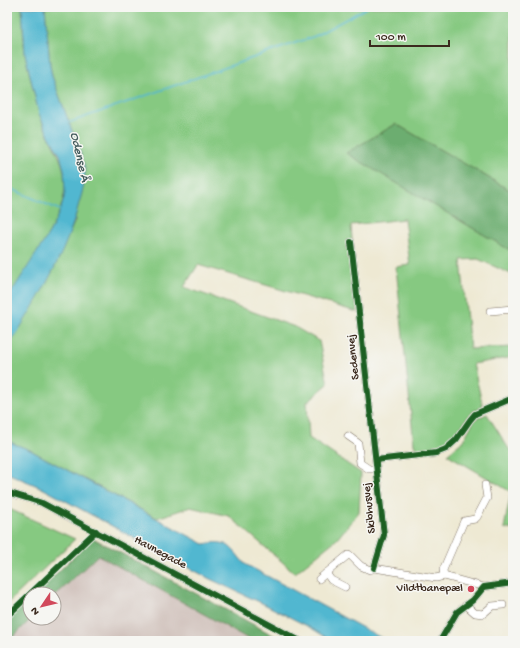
<svg xmlns="http://www.w3.org/2000/svg" width="520" height="648" viewBox="0 0 520 648" font-family="'Gochi Hand',sans-serif">
<style>
.industrial{fill:#cfc0ba}
.green{fill:#86c981;stroke:#607a50}
.forest{fill:#6cad6f;stroke:#546c46}
.water{fill:#51b7d0;stroke:#467077}
.lines{fill:none;stroke-linecap:round;stroke-linejoin:round}
.stream{stroke:#51b7d0;stroke-width:1.5}
.minor-casing{stroke:#7a6d5d;stroke-width:8}
.minor{stroke:#fff;stroke-width:7}
.cycleway-casing{stroke:#f6f6f2;stroke-width:8}
.cycleway{stroke:#1b5e20;stroke-width:6}
.poi-dot{fill:#d1495b;stroke:#f6f6f2;stroke-width:1.5}
.labels{text-anchor:middle;dominant-baseline:central;stroke-width:3;stroke-linejoin:round;paint-order:stroke}
.street-label{font-size:12px;fill:#3b2a1e;stroke:#f6f6f2}
.poi-label{font-size:12px;fill:#3b2a1e;stroke:#f6f6f2;text-anchor:end}
.water-label{font-size:13px;font-style:italic;fill:#435b5c;stroke:#f6f6f2}
</style>
<rect width="100%" height="100%" fill="#f6f6f2"/>
<filter id="ink" filterUnits="userSpaceOnUse"><feTurbulence type="fractalNoise" baseFrequency=".025" numOctaves="2"/><feDisplacementMap in="SourceGraphic" scale="8" xChannelSelector="R" yChannelSelector="G"/><feConvolveMatrix kernelMatrix="1 2 1 2 8 2 1 2 1" color-interpolation-filters="sRGB"/></filter>
<filter id="wash" filterUnits="userSpaceOnUse"><feTurbulence type="fractalNoise" baseFrequency=".012" numOctaves="4" result="noise"/><feDisplacementMap in="SourceGraphic" scale="16" xChannelSelector="R" yChannelSelector="G"/><feGaussianBlur stdDeviation="0.9" result="paint"/><feColorMatrix in="noise" values="0 0 0 0 0 0 0 0 0 0 0 0 0 0 0 0 0 1.4 0 .05"/><feComposite in="paint" operator="in"/></filter>
<g filter="url(#wash)">
<rect width="100%" height="100%" fill="#eee9d3"/>
<path class="industrial" d="M 98,555 L 252,641 L 9,641 L 32,618 L 54,618 L 54,597 Z"/>
<g class="green">
<path d="M 7,7 L 22,7 C 23,22 23,38 25,53 C 27,65 30,77 33,88 C 35,97 37,107 40,115 C 49,144 70,162 64,195 C 58,229 26,270 7,299 Z"/>
<path d="M 45,7 L 513,7 L 513,192 L 396,124 L 347,153 L 513,252 L 513,275 L 478,259 L 461,260 L 470,349 L 513,347 L 513,357 L 473,364 L 483,407 L 474,411 L 468,417 L 451,442 L 436,451 L 419,453 L 414,445 L 396,267 L 410,265 L 404,219 L 351,225 L 357,312 L 198,265 L 184,287 L 295,327 L 319,341 L 328,384 L 307,402 L 309,438 L 361,473 L 359,512 L 337,539 L 295,573 L 229,516 L 190,507 L 157,518 L 30,450 L 7,441 L 7,349 L 50,275 L 75,221 L 81,155 L 52,76 L 50,65 Z"/>
<path d="M 487,414 L 509,449 L 513,451 L 513,530 L 504,528 L 511,492 L 447,454 L 463,441 L 473,422 L 477,418 Z"/>
<path d="M 7,508 L 75,539 L 7,604 Z"/>
</g>
<g class="forest">
<path d="M 396,124 L 513,192 L 513,252 L 346,153 Z"/>
<path d="M 93,538 L 284,641 L 252,641 L 98,555 L 54,597 L 54,594 L 35,594 Z"/>
<path d="M 30,598 L 30,618 L 32,618 L 9,641 L 7,641 L 7,620 Z"/>
</g>
<g class="water">
<path d="M 22,7 L 45,7 L 50,65 L 52,76 L 81,155 C 83,161 85,167 85,173 C 85,183 82,194 79,203 C 66,256 35,304 7,349 L 7,299 L 50,232 L 61,208 L 65,194 L 64,170 L 60,155 L 49,136 L 39,114 L 25,54 Z"/>
<path d="M 7,441 L 30,450 L 204,544 C 229,539 230,547 245,564 L 387,641 L 332,641 L 311,628 L 266,605 L 210,579 L 40,487 L 7,473 Z"/>
</g>
<g class="lines">
<g class="stream">
<path d="M 68,123 L 315,36 L 368,7"/>
<path d="M 7,187 L 62,211"/>
</g>
</g>
</g>
<g filter="url(#ink)">
<g class="lines">
<defs>
<g id="minor">
<path d="M 351,242 L 384,535 L 374,568"/>
<path d="M 490,311 L 513,309"/>
<path d="M 348,436 L 358,443 L 360,463 L 369,469 L 376,469"/>
<path d="M 376,460 L 436,453 L 446,449 L 456,440 L 470,420 L 475,414 L 513,398"/>
<path d="M 7,492 L 42,503 L 300,641"/>
<path d="M 326,573 L 331,580 L 345,587"/>
<path d="M 444,576 L 443,570 L 464,521 L 475,519 L 477,517 L 487,498 L 485,485"/>
<path d="M 319,579 L 348,555 L 351,556 L 361,566 L 370,570 L 374,568 L 436,578 L 444,576 L 484,587 L 513,583"/>
<path d="M 466,605 L 475,613 L 483,614 L 492,606 L 503,605"/>
<path d="M 440,641 L 457,612 L 473,600 L 484,587"/>
</g>
</defs>
<use href="#minor" class="minor-casing"/>
<use href="#minor" class="minor"/>
<defs>
<g id="cycleway">
<path d="M 351,242 L 384,535 L 374,568"/>
<path d="M 376,460 L 436,453 L 446,449 L 456,440 L 470,420 L 475,414 L 513,398"/>
<path d="M 7,492 L 42,503 L 300,641"/>
<path d="M 7,616 L 96,531"/>
<path d="M 440,641 L 457,612 L 473,600 L 484,587 L 513,583"/>
</g>
</defs>
<use href="#cycleway" class="cycleway-casing"/>
<use href="#cycleway" class="cycleway"/>
</g>
</g>
<circle class="poi-dot" cx="471" cy="589" r="4"/>
<g class="labels">
<g class="street-label">
<text transform="translate(354 357) rotate(-96)">Sedenvej</text>
<text transform="translate(370 508) rotate(-96)">Skibhusvej</text>
<text transform="translate(160 553) rotate(28)">Havnegade</text>
</g>
<g class="poi-label">
<text x="463" y="589">Vildtbanepæl</text>
</g>
<g class="water-label">
<text transform="translate(79 157) rotate(77)">Odense Å</text>
</g>
</g>
<rect width="520" height="648" fill="none" stroke="#f6f6f2" stroke-width="24"/>
<g transform="translate(42 606) rotate(235)"><circle r="19" fill="#f6f6f2" stroke="#aba49d"/>
<path d="M0-3L7 15L0 10L-7 15Z" fill="#d1495b"/>
<text y="-6" font-size="11" font-weight="bold" text-anchor="middle" fill="#3b2a1e">N</text>
</g>
<path d="M370 40v6h79v-6" fill="none" stroke="#3b2a1e" stroke-width="2"/>
<text x="376" y="40" font-size="12" fill="#3b2a1e" stroke="#f6f6f2" stroke-width="3" paint-order="stroke">100 m</text>
</svg>
